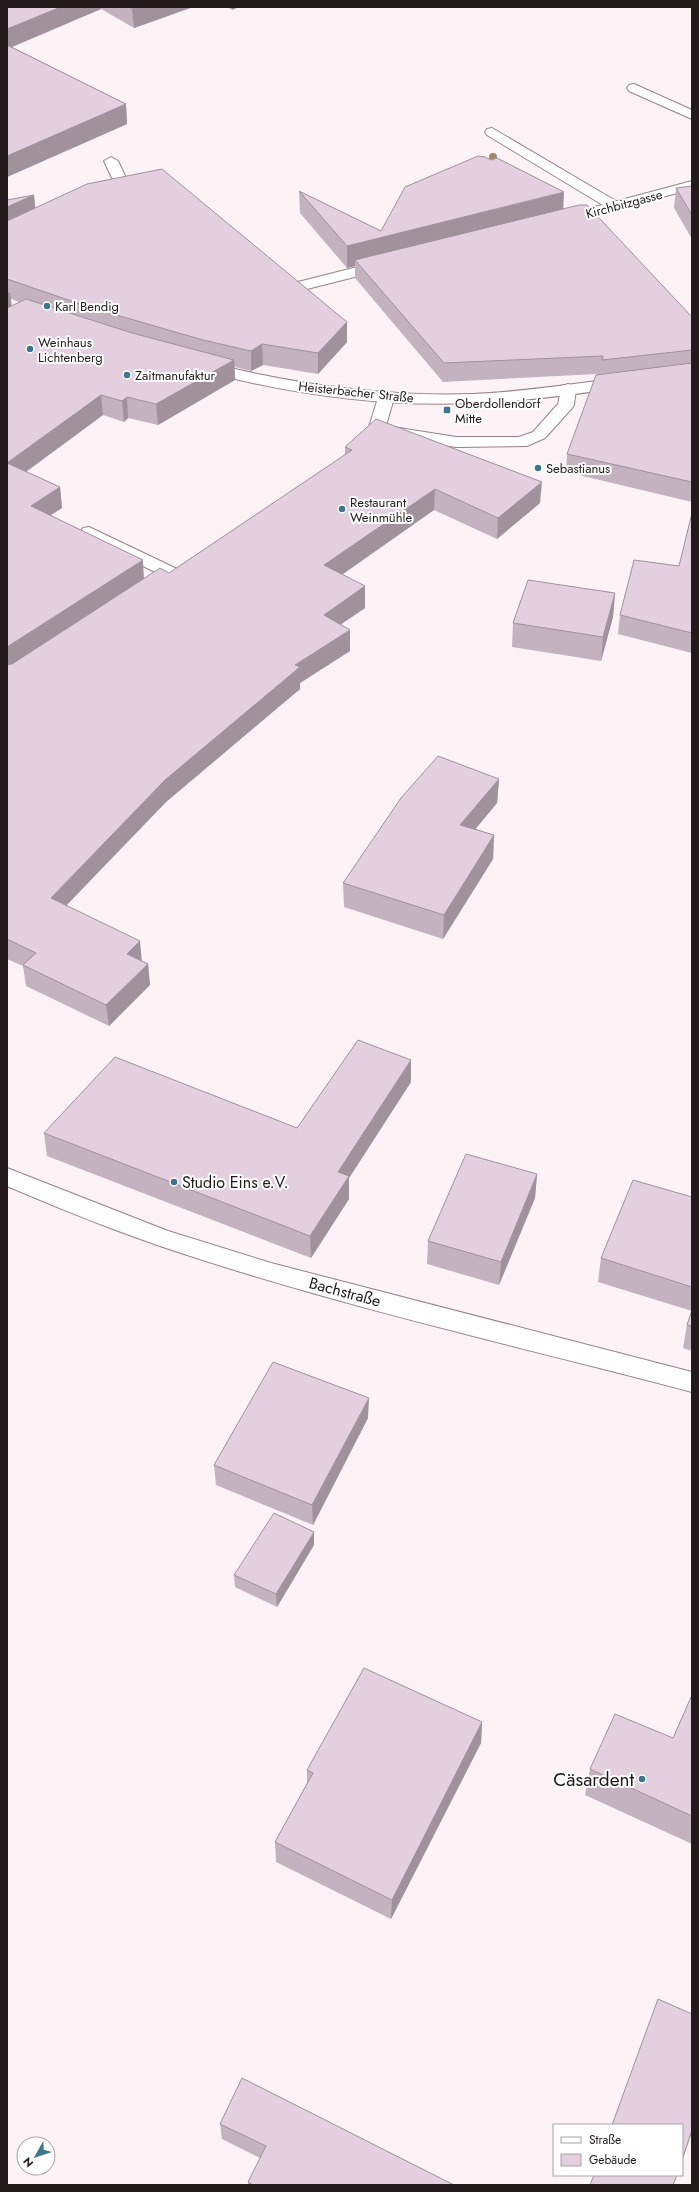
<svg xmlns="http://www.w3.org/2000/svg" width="699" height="2192" viewBox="0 0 699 2192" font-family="Jost,sans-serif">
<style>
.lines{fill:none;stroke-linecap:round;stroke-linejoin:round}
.lane-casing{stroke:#998186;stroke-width:2}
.street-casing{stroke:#998186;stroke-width:2}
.secondary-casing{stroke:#998186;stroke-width:2}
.lane{fill:#fff;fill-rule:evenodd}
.street{fill:#fff;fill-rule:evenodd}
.secondary{fill:#fff;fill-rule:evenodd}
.tree{fill:#a1856e}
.wall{fill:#c4b2bf;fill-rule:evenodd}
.shaded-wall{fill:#a0919b}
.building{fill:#e4cfde;stroke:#a0919b}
.poi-dot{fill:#3c768f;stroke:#fff;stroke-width:1.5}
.labels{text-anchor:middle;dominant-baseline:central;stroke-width:4;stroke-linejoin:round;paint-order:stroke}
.far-street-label{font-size:13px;fill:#22191b;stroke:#fff}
.far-poi-label{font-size:13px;fill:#22191b;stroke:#fff;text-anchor:start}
.poi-label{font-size:16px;fill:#22191b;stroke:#fff;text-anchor:start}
.street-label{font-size:16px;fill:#22191b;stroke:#fff}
.near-poi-label{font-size:19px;fill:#22191b;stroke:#fff;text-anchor:end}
</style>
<rect width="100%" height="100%" fill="#fdf2f5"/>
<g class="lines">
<defs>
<g id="lane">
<path d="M 634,84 L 692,110 L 692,119 L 629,91 L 627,88 L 629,85 Z"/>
<path d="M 492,128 L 621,204 L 623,207 L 621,210 L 611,210 L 487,135 L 485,132 L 487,129 Z"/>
<path d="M 111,157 L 118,161 L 128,182 L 126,185 L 103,196 L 93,196 L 91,193 L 93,190 L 113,180 L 104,161 Z"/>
<path d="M 568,384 L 574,386 L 576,389 L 574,405 L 572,408 L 545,438 L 527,446 L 456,447 L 393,437 L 387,435 L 385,432 L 387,429 L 393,427 L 456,437 L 519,437 L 533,432 L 558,404 L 562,386 Z"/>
<path d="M 89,527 L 177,569 L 180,573 L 177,577 L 171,578 L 165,577 L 83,536 L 80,532 L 83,528 Z"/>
</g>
<g id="street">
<path d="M 692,181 L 692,189 L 566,223 L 561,222 L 559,219 L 561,216 Z"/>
<path d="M 385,260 L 390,262 L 393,265 L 390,268 L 299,291 L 294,289 L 291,286 L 294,283 Z"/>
<path d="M 386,393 L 392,395 L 394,398 L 385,429 L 367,446 L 355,446 L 353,442 L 369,427 L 378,398 L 380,395 Z"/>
<path d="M 7,1168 L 168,1231 L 271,1263 L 692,1372 L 692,1392 C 521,1347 347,1308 178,1252 C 120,1233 63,1210 7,1186 Z"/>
</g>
<path id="secondary" d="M 205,362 C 293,384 381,397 473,394 C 522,392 572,384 621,378 L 627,380 L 629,383 L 627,386 L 621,388 C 572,394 523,402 473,403 C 380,407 289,394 199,370 L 197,367 L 199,364 Z"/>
</defs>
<use href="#lane" class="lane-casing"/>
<use href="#street" class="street-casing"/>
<use href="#secondary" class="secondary-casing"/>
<use href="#lane" class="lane"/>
<use href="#street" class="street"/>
<use href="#secondary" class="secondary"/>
</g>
<circle class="tree" cx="493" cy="157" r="4"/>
<g class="wall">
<path d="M 7,7 L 193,7 L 134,28 L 101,9 L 12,47 L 126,104 L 127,124 L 7,177 Z"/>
<path d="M 227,7 L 239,7 L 232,10 Z"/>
<path d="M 692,186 L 692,239 L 674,208 L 676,188 Z"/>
<path d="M 299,191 L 381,231 L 563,209 L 692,317 L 692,502 L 566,472 L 567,454 L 597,374 L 443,382 L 355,278 L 355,266 L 347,268 L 300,213 Z"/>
<path d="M 34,195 L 35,208 L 347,322 L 347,342 L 318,374 L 263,365 L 251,371 L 235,367 L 235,380 L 158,425 L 128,418 L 124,422 L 103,415 L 26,472 L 60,487 L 62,508 L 51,515 L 144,579 L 169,573 L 345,455 L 345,447 L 540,503 L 497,539 L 434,510 L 342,575 L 365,608 L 341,624 L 350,651 L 300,683 L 300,689 L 166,802 L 66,906 L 142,961 L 148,964 L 150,985 L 109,1026 L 26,986 L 23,966 L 7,959 L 7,200 ZM 11,299 L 19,302 L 12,306 Z"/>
<path d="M 692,513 L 692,653 L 618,634 L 620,615 L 679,566 Z"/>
<path d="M 615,593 L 613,617 L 601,661 L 512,647 L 513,623 Z"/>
<path d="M 499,779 L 497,803 L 475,829 L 494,835 L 493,859 L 443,939 L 344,907 L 343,883 Z"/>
<path d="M 411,1060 L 411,1082 L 349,1178 L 349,1199 L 311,1258 L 47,1156 L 44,1133 L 297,1128 Z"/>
<path d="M 537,1174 L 535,1198 L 499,1285 L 427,1264 L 428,1241 Z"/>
<path d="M 692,1197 L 692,1351 L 683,1348 L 687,1325 L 692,1311 L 598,1282 L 601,1258 Z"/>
<path d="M 368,1418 L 313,1525 L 216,1485 L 214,1465 Z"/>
<path d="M 314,1532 L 314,1545 L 277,1607 L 235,1587 L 234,1575 Z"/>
<path d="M 692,1695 L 692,1844 L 585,1795 L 590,1769 L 673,1738 Z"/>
<path d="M 482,1722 L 481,1743 L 391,1919 L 276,1862 L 275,1842 L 307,1783 L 307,1770 Z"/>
<path d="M 220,2124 L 454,2185 L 248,2185 L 248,2182 L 260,2158 L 222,2139 Z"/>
</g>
<g class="shaded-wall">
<path d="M 61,7 L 101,7 L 101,9 L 7,49 L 7,29 Z"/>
<path d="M 138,7 L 193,7 L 134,28 L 132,9 Z"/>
<path d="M 232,7 L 239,7 L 232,10 Z"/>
<path d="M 126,104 L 127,124 L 7,177 L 7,156 Z"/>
<path d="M 564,192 L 563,215 L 355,260 L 355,266 L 347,268 L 347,246 Z"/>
<path d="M 34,195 L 36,215 L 7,228 L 7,207 Z"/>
<path d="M 10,292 L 12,313 L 7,316 L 7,294 Z"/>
<path d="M 347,322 L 347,342 L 318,374 L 318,353 Z"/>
<path d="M 262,344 L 263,365 L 251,371 L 251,351 Z"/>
<path d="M 234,360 L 235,380 L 158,425 L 156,404 Z"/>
<path d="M 101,395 L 103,415 L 9,484 L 7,463 Z"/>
<path d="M 127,397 L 128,418 L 124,422 L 122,401 Z"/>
<path d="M 542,482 L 540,503 L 497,539 L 498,518 Z"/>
<path d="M 60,487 L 62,508 L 33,526 L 31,506 Z"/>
<path d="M 435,489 L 434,510 L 324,587 L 324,565 Z"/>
<path d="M 143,560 L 144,581 L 7,670 L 7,647 Z"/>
<path d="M 365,586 L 365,608 L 324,636 L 324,615 Z"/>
<path d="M 615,593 L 613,617 L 601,661 L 603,637 Z"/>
<path d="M 350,630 L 350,651 L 300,683 L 300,689 L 166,802 L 53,919 L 51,898 L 165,780 L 295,665 Z"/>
<path d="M 499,779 L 497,803 L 459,849 L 460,825 Z"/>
<path d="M 494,835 L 493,859 L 443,939 L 444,915 Z"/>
<path d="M 140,941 L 142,963 L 127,954 Z"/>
<path d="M 148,964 L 150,985 L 109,1026 L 106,1005 Z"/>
<path d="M 411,1060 L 411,1082 L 349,1178 L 349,1199 L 311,1258 L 310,1236 L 338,1172 Z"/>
<path d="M 537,1174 L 535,1198 L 499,1285 L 501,1262 Z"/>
<path d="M 369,1398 L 368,1418 L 313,1525 L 312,1505 Z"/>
<path d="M 314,1532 L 314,1545 L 277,1607 L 276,1594 Z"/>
<path d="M 482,1722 L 481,1743 L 391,1919 L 392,1900 Z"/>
<path d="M 692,2130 L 692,2132 L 682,2161 L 682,2160 Z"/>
</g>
<g class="building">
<path d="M 7,7 L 61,7 L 7,29 Z"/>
<path d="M 129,7 L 138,7 L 132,9 Z"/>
<path d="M 7,45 L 126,104 L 7,156 Z"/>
<path d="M 478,156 L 485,157 L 491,160 L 497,158 L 564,192 L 347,246 L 299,191 L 381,231 L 405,187 Z"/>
<path d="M 162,169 L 347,322 L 318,353 L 262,344 L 251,351 L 203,340 L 89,307 L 7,279 L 7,221 L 87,184 Z"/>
<path d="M 692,186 L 692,215 L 676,188 Z"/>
<path d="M 34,195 L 7,207 L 7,200 Z"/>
<path d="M 579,205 L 587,205 L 692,317 L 692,350 L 602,360 L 603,356 L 444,363 L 355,260 Z"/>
<path d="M 26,299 L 132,333 L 234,360 L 156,404 L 127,397 L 122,401 L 101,395 L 7,463 L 7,308 Z"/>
<path d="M 692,363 L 692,482 L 567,454 L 596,375 Z"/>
<path d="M 376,419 L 542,482 L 498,518 L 435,489 L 324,565 L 365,586 L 324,615 L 350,630 L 295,665 L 300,667 L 165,780 L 51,898 L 140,941 L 127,954 L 148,964 L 106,1005 L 23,965 L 36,953 L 7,939 L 7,665 L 12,664 L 160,568 L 169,573 L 352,450 L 345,447 Z"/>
<path d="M 7,463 L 60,487 L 31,506 L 143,560 L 7,647 Z"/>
<path d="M 692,513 L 692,633 L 620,615 L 634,560 L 679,566 Z"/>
<path d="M 528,580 L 615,593 L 603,637 L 513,623 Z"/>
<path d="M 438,756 L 499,779 L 460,825 L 494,835 L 444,915 L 343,883 L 401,798 Z"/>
<path d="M 358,1040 L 411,1060 L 338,1172 L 349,1176 L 310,1236 L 44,1133 L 115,1057 L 297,1128 Z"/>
<path d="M 466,1154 L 537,1174 L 501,1262 L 428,1241 Z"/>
<path d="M 633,1180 L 692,1197 L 692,1287 L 601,1258 Z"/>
<path d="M 692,1310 L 692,1326 L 687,1325 Z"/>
<path d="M 273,1362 L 369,1398 L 312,1505 L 214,1465 Z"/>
<path d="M 274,1513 L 314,1532 L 276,1594 L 234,1575 Z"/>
<path d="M 364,1668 L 482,1722 L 392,1900 L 275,1842 L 313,1773 L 307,1770 Z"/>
<path d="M 692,1695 L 692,1816 L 590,1769 L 615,1714 L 673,1738 Z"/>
<path d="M 658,1999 L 692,2014 L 692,2130 L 682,2160 L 682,2125 L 612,2125 Z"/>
<path d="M 242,2078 L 454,2185 L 253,2185 L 248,2182 L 266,2146 L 220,2124 Z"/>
<path d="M 594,2175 L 677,2175 L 673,2185 L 590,2185 Z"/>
</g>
<g class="poi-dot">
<circle cx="47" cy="306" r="4"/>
<circle cx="30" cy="349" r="4"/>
<circle cx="127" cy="375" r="4"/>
<rect x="443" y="406" width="8" height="8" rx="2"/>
<circle cx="538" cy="468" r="4"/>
<circle cx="342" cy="509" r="4"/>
<circle cx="174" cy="1182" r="4"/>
<circle cx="642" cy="1779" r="4"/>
</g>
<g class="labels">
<g class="far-street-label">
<text transform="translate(624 204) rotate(-15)">Kirchbitzgasse</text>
<text transform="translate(356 392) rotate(6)">Heisterbacher Straße</text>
</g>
<g class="far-poi-label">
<text x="55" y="306">Karl Bendig</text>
<text x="38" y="342">Weinhaus<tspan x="38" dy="15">Lichtenberg</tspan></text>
<text x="135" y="375">Zaitmanufaktur</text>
<text x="455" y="403">Oberdollendorf<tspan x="455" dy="15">Mitte</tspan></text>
<text x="546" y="468">Sebastianus</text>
<text x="350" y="502">Restaurant<tspan x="350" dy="15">Weinmühle</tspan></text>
</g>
<g class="poi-label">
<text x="182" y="1182">Studio Eins e.V.</text>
</g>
<g class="street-label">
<text transform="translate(345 1292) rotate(15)">Bachstraße</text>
</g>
<g class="near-poi-label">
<text x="634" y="1779">Cäsardent</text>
</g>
</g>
<rect width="699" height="2192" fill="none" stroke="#22191b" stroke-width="16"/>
<rect x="553" y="2124" width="130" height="52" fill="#ffffff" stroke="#a7a3a4"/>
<rect x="561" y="2137" width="20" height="6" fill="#ffffff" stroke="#a7a3a4"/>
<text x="589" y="2144" font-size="12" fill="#22191b">Straße</text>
<rect x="561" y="2154" width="20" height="12" fill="#e4cfde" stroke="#a7a3a4"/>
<text x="589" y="2164" font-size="12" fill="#22191b">Gebäude</text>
<g transform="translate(36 2156) rotate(231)"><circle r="19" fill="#ffffff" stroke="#a7a3a4"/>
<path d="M0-3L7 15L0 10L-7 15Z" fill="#3c768f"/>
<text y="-6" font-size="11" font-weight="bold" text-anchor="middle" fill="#22191b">N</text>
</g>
</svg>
